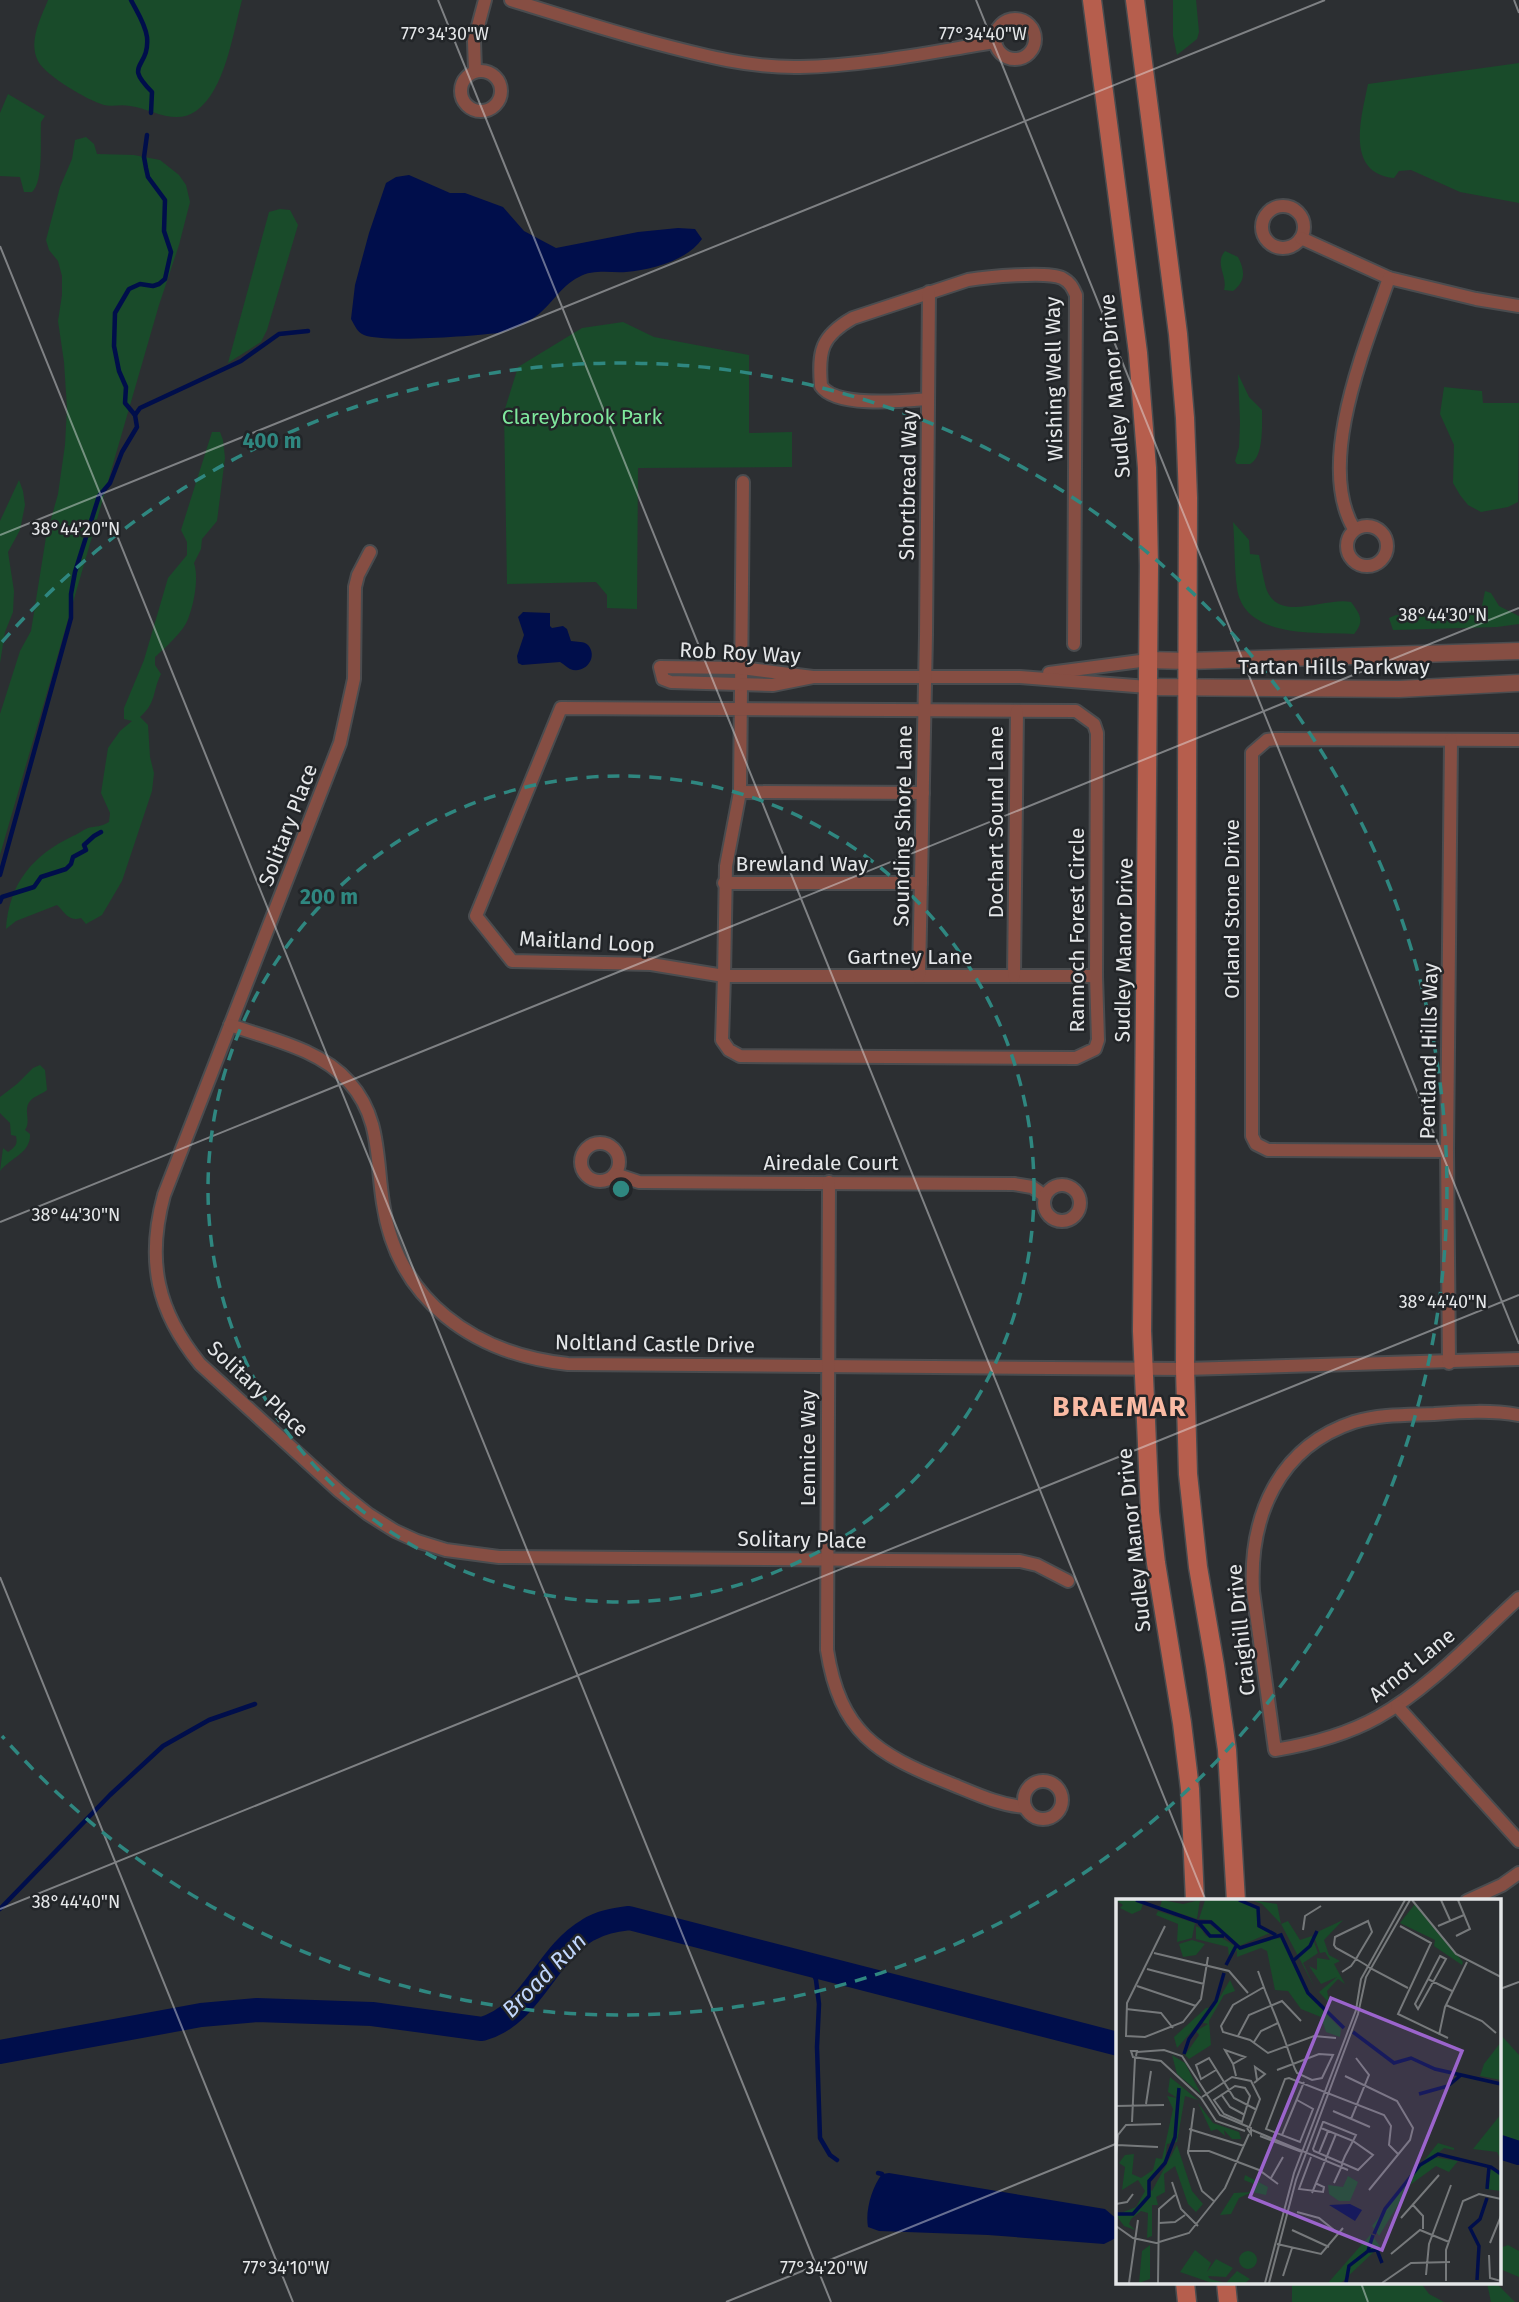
<svg xmlns="http://www.w3.org/2000/svg" width="1519" height="2302" viewBox="0 0 1519 2302" font-family="'Fira Sans',sans-serif">
<style>
.green{fill:#194b2a}
.water{fill:#000e4b}
.lines{fill:none;stroke-linecap:round;stroke-linejoin:round}
.stream{stroke:#000e4b;stroke-width:4.5}
.river{stroke:#000e4b;stroke-width:24}
.minor-casing{stroke:#4a4c4f;stroke-width:16}
.tertiary-casing{stroke:#4a4c4f;stroke-width:19}
.secondary-casing{stroke:#4a4c4f;stroke-width:21}
.minor{stroke:#864e43;stroke-width:12}
.tertiary{stroke:#864e43;stroke-width:16}
.secondary{stroke:#b65e4d;stroke-width:18}
.ticks{fill:none;stroke:#e5e7e9;stroke-width:2;stroke-opacity:0.45}
.ring{fill:none;stroke:#2f8780;stroke-width:3.5;stroke-dasharray:12 9}
.labels{text-anchor:middle;dominant-baseline:central;stroke-width:5;stroke-linejoin:round;paint-order:stroke}
.street-label{font-size:21px;fill:#e5e7e9;stroke:#222528}
.park-label{font-size:21px;fill:#7fe89d;stroke:#222528}
.water-label{font-size:23px;font-style:italic;fill:#c2d7fd;stroke:#222528}
.district-label{font-size:28px;font-weight:bold;letter-spacing:2px;fill:#fabba4;stroke:#222528}
.inset-river{fill:none;stroke:#000e4b;stroke-width:3.5}
.inset-road{fill:none;stroke:#76797b;stroke-width:2}
.view{fill:#9b64cc;fill-opacity:0.15;stroke:#9b64cc;stroke-width:3.5}
.inset-edge{fill:none;stroke:#e5e7e9;stroke-width:3.5}
.ticks-label{font-size:18px;text-anchor:middle;fill:#e5e7e9;stroke:#222528;stroke-width:5;stroke-linejoin:round;paint-order:stroke}
.centre{fill:#2f8780;stroke:#222528;stroke-width:3.5}
.ring-label{font-size:21px;text-anchor:middle;font-weight:bold;fill:#2f8780;stroke:#222528;stroke-width:5;stroke-linejoin:round;paint-order:stroke}
</style>
<rect width="100%" height="100%" fill="#2c2f32"/>
<g class="green">
<path d="M 48,0 L 242,0 C 233,33 225,91 196,111 C 175,126 152,109 130,106 C 121,104 112,107 104,105 C 87,100 46,76 38,61 C 28,41 41,18 48,0 Z"/>
<path d="M 1173,0 L 1196,0 L 1199,32 L 1197,39 L 1177,55 L 1173,36 Z"/>
<path d="M 1519,63 L 1519,203 L 1460,192 L 1411,170 L 1399,171 L 1394,178 C 1344,173 1362,115 1368,84 Z"/>
<path d="M 8,94 L 45,116 L 41,122 C 40,138 44,182 32,192 L 24,192 L 20,177 L 0,176 L 0,113 Z"/>
<path d="M 86,137 L 94,144 L 97,154 L 134,155 L 160,160 L 179,175 L 186,185 L 190,202 L 179,245 L 159,305 L 0,855 L 0,714 L 20,651 L 31,631 L 46,537 L 58,494 L 65,445 L 67,408 L 64,362 L 58,321 L 62,295 L 62,276 L 58,261 L 49,250 L 46,240 L 60,187 L 72,159 L 75,140 Z"/>
<path d="M 280,209 L 290,210 L 298,225 L 267,330 L 261,342 L 228,363 L 269,212 Z"/>
<path d="M 1225,251 L 1238,257 C 1245,271 1246,281 1233,291 L 1224,290 C 1228,276 1214,264 1225,251 Z"/>
<path d="M 623,322 L 654,337 L 749,355 L 749,433 L 792,432 L 792,467 L 638,468 L 637,609 L 607,608 L 607,595 L 596,582 L 507,584 L 504,412 L 518,367 L 582,328 Z"/>
<path d="M 1238,374 L 1249,397 L 1262,410 C 1262,425 1264,457 1250,464 L 1237,464 L 1235,461 L 1239,447 L 1240,423 Z"/>
<path d="M 1444,387 L 1482,391 L 1483,403 L 1519,403 L 1518,502 L 1508,507 L 1481,512 L 1468,505 L 1460,495 L 1453,483 L 1454,445 L 1440,414 Z"/>
<path d="M 212,432 L 220,432 L 223,440 L 225,458 L 217,521 L 202,539 L 201,549 L 194,563 C 199,578 194,604 188,619 C 184,631 164,649 155,657 L 155,665 L 161,674 C 152,692 157,702 140,717 L 148,725 L 150,757 L 154,773 L 152,791 L 122,881 L 102,915 L 86,924 L 81,918 C 68,922 65,912 57,905 L 16,921 L 6,929 C 9,883 33,855 73,836 C 78,834 83,830 88,828 C 96,826 101,827 109,822 L 110,813 L 101,793 L 108,748 L 120,731 L 132,721 L 124,719 L 124,708 L 144,660 L 168,578 L 187,555 L 187,542 L 181,530 Z"/>
<path d="M 19,480 L 23,491 L 25,505 L 20,530 L 8,552 L 14,591 L 13,612 L 5,632 L 0,663 L 0,521 Z"/>
<path d="M 1233,522 L 1249,540 L 1250,554 L 1259,555 C 1261,565 1263,577 1266,588 C 1278,624 1324,597 1351,602 C 1360,614 1365,621 1354,634 C 1317,632 1244,639 1237,588 C 1234,566 1235,544 1233,522 Z"/>
<path d="M 1485,591 L 1491,593 L 1499,606 L 1519,616 L 1519,624 L 1497,627 L 1393,630 L 1389,618 L 1396,615 L 1443,618 L 1459,613 L 1477,615 L 1481,611 Z"/>
<path d="M 40,1065 L 45,1070 L 47,1090 C 42,1094 35,1096 31,1100 C 22,1109 32,1121 25,1130 L 30,1134 C 31,1153 10,1158 0,1171 L 3,1148 L 8,1152 C 15,1147 18,1145 16,1136 L 11,1135 L 10,1123 L 0,1113 L 0,1097 L 17,1084 L 33,1068 Z"/>
<path d="M 1500,2034 L 1519,2055 L 1519,2142 L 1500,2134 Z"/>
<path d="M 1508,2245 L 1519,2251 L 1519,2277 L 1500,2269 L 1500,2248 Z"/>
<path d="M 1292,2283 L 1421,2283 L 1429,2294 L 1444,2302 L 1292,2302 Z"/>
<path d="M 1487,2283 L 1496,2283 L 1515,2302 L 1491,2302 Z"/>
</g>
<g class="water">
<path d="M 409,175 L 450,193 L 465,193 L 503,207 L 524,231 L 556,248 L 638,232 L 678,228 L 695,229 L 702,239 C 688,260 652,270 626,272 C 611,273 593,269 579,277 C 560,286 550,308 532,319 C 523,325 508,331 497,333 C 474,336 383,343 364,335 C 357,332 355,326 351,319 L 355,285 L 369,233 L 386,183 L 396,177 Z"/>
<path d="M 523,612 L 550,613 L 550,626 L 552,628 L 563,626 L 567,629 L 571,641 C 577,642 584,641 588,645 C 599,658 584,675 570,669 C 566,667 564,664 560,662 L 522,665 L 518,663 L 517,656 L 524,635 L 518,617 Z"/>
<path d="M 889,2173 L 1105,2209 L 1118,2220 L 1118,2237 L 1104,2244 L 988,2235 L 879,2231 L 868,2227 C 865,2211 872,2187 882,2174 Z"/>
</g>
<g class="lines">
<g class="stream">
<path d="M 131,0 C 137,12 145,23 147,37 C 150,70 122,62 152,92 L 151,113"/>
<path d="M 135,415 L 140,408 L 241,361 L 279,334 L 308,331"/>
<path d="M 0,875 L 71,618 L 71,594 L 75,572 L 99,496 L 110,483 L 122,452 L 137,427 L 135,415 L 125,403 L 126,387 L 119,371 L 114,346 L 115,313 L 129,289 L 140,284 L 153,286 L 159,284 L 165,279 L 171,252 L 164,231 L 165,200 L 148,177 L 146,168 L 144,157 L 147,135"/>
<path d="M 0,902 L 2,897 L 34,887 L 41,877 L 66,869 L 71,864 L 73,857 L 86,850 L 84,845 L 94,836 L 101,832"/>
<path d="M 0,1909 L 110,1795 L 163,1746 L 209,1720 L 255,1704"/>
<path d="M 811,1966 L 816,1980 L 819,2004 L 817,2047 L 820,2138 L 830,2155 L 837,2160"/>
<path d="M 878,2173 L 882,2174"/>
</g>
<g class="river">
<path d="M 0,2052 L 201,2015 L 257,2010 L 372,2014 L 482,2029 C 532,2015 545,1955 588,1930 C 601,1922 615,1920 629,1918 L 1118,2044"/>
<path d="M 1500,2147 L 1519,2153"/>
</g>
<defs>
<g id="minor">
<path d="M 511,0 C 560,15 609,31 659,44 C 705,56 751,68 800,67 C 865,66 931,52 995,42"/>
<circle cx="1015" cy="39" r="20"/>
<circle cx="481" cy="91" r="20"/>
<path d="M 475,71 L 474,41 L 485,0"/>
<circle cx="1283" cy="227" r="21"/>
<path d="M 1301,238 L 1389,278 L 1476,299 L 1519,306"/>
<path d="M 928,399 C 903,401 836,408 821,386 C 818,351 821,336 853,318 L 968,280 C 986,277 1047,271 1062,278 C 1070,282 1073,288 1076,295 L 1074,644"/>
<path d="M 743,482 L 740,792 L 726,866 L 724,976 L 651,964 L 512,961 L 476,916 L 561,708 L 1076,711 L 1094,724 L 1097,733 L 1096,976 L 1098,1040 L 1095,1049 L 1076,1058 L 740,1056 L 729,1050 L 722,1040 L 724,976 L 1096,976"/>
<circle cx="1367" cy="546" r="20"/>
<path d="M 1354,529 C 1315,463 1366,345 1389,278"/>
<path d="M 370,552 L 358,575 L 355,587 L 354,679 L 340,743 L 164,1195 C 146,1261 157,1311 200,1364 L 339,1491 L 368,1514 L 395,1531 L 417,1541 L 446,1550 L 499,1557 L 1020,1561 L 1037,1565 L 1068,1581"/>
<path d="M 1049,673 L 1148,660"/>
<path d="M 813,677 L 773,685 L 671,682 L 663,679 L 660,667 L 741,668 L 813,677 L 1020,677 L 1148,687"/>
<path d="M 740,792 L 923,793"/>
<path d="M 724,883 L 921,883"/>
<path d="M 919,976 L 926,635 L 929,292"/>
<path d="M 1014,976 L 1017,711"/>
<path d="M 230,1025 C 270,1039 320,1049 349,1082 C 381,1117 376,1159 383,1203 C 397,1301 475,1354 568,1364 L 1185,1369 L 1519,1359"/>
<circle cx="600" cy="1162" r="19"/>
<path d="M 1447,1151 L 1268,1150 L 1256,1144 L 1252,1136 L 1252,753 L 1267,740 L 1275,739 L 1519,740"/>
<path d="M 615,1174 L 639,1182 L 1014,1184 L 1032,1187 L 1045,1196"/>
<path d="M 829,1182 L 827,1650 C 840,1732 876,1754 949,1783 C 974,1793 998,1805 1025,1807"/>
<circle cx="1062" cy="1203" r="18"/>
<path d="M 1449,1363 L 1447,1151 L 1451,740"/>
<path d="M 1519,1415 C 1491,1410 1462,1412 1434,1414 C 1407,1415 1380,1414 1354,1422 C 1278,1447 1249,1517 1253,1591 L 1275,1750 C 1311,1744 1346,1735 1378,1717 C 1430,1688 1475,1638 1519,1598"/>
<path d="M 1397,1706 L 1519,1841"/>
<circle cx="1043" cy="1800" r="19"/>
<path d="M 1467,1901 L 1502,1885 L 1519,1873"/>
</g>
<g id="tertiary">
<path d="M 1148,660 L 1188,661 L 1519,651"/>
<path d="M 1148,687 L 1399,689 L 1519,683"/>
</g>
<g id="secondary">
<path d="M 1092,0 L 1138,353 L 1147,468 L 1149,566 L 1142,1331 L 1150,1512 L 1156,1563 L 1182,1723 L 1190,1789 L 1195,1901"/>
<path d="M 1135,0 L 1178,334 L 1185,418 L 1188,498 L 1185,1369 L 1188,1474 L 1198,1567 L 1215,1666 L 1227,1750 L 1236,1901"/>
<path d="M 1185,2283 L 1187,2302"/>
<path d="M 1226,2283 L 1228,2302"/>
</g>
</defs>
<use href="#minor" class="minor-casing"/>
<use href="#tertiary" class="tertiary-casing"/>
<use href="#secondary" class="secondary-casing"/>
<use href="#minor" class="minor"/>
<use href="#tertiary" class="tertiary"/>
<use href="#secondary" class="secondary"/>
</g>
<path class="ticks" d="M 438,0 L 1206,1901M 976,0 L 1519,1344M 1514,0 L 1519,13M 0,246 L 831,2302M 0,535 L 1325,0M 0,1222 L 1519,608M 0,1577 L 293,2302M 0,1909 L 1519,1295M 1500,1989 L 1519,1982M 1361,2283 L 1368,2302M 726,2302 L 1118,2143"/>
<g class="ring">
<circle cx="621" cy="1189" r="413"/>
<path d="M2 642A826 826 0 1 1 2 1736"/>
</g>
<g class="labels">
<g class="street-label">
<text transform="translate(1054 379) rotate(-91)">Wishing Well Way</text>
<text transform="translate(1115 386) rotate(-95)">Sudley Manor Drive</text>
<text transform="translate(908 485) rotate(-89)">Shortbread Way</text>
<text transform="translate(740 653) rotate(3)">Rob Roy Way</text>
<text x="1334" y="667">Tartan Hills Parkway</text>
<text transform="translate(996 822) rotate(-90)">Dochart Sound Lane</text>
<text transform="translate(288 825) rotate(-69)">Solitary Place</text>
<text transform="translate(903 826) rotate(-89)">Sounding Shore Lane</text>
<text x="802" y="864">Brewland Way</text>
<text transform="translate(1232 909) rotate(-90)">Orland Stone Drive</text>
<text transform="translate(1077 930) rotate(-90)">Rannoch Forest Circle</text>
<text transform="translate(587 942) rotate(3)">Maitland Loop</text>
<text transform="translate(1124 950) rotate(-89)">Sudley Manor Drive</text>
<text x="910" y="957">Gartney Lane</text>
<text transform="translate(1429 1051) rotate(-89)">Pentland Hills Way</text>
<text x="831" y="1163">Airedale Court</text>
<text transform="translate(655 1344) rotate(1)">Noltland Castle Drive</text>
<text transform="translate(258 1389) rotate(43)">Solitary Place</text>
<text transform="translate(808 1448) rotate(-90)">Lennice Way</text>
<text transform="translate(802 1540) rotate(1)">Solitary Place</text>
<text transform="translate(1134 1540) rotate(-96)">Sudley Manor Drive</text>
<text transform="translate(1241 1630) rotate(-96)">Craighill Drive</text>
<text transform="translate(1412 1665) rotate(-39)">Arnot Lane</text>
</g>
<g class="park-label">
<text x="582" y="417">Clareybrook Park</text>
</g>
<g class="water-label">
<text transform="translate(544 1975) rotate(-45)">Broad Run</text>
</g>
<g class="district-label">
<text x="1120" y="1406">BRAEMAR</text>
</g>
</g>
<g transform="translate(1116 1899)">
<rect width="385" height="385" fill="#2c2f32"/>
<path d="M 0,1 L 28,1 L 25,11 L 16,15 L 4,9 L 7,6 ZM 46,1 L 67,5 L 84,1 L 81,20 L 44,8 ZM 89,1 L 121,1 L 142,10 L 141,27 L 154,34 L 123,47 L 95,21 L 83,20 ZM 136,1 L 161,5 L 165,25 L 172,22 L 184,41 L 196,37 L 202,54 L 187,64 L 199,89 L 165,25 L 146,5 ZM 299,5 L 347,63 L 346,66 L 318,47 L 319,41 L 284,24 ZM 42,12 L 79,24 L 76,39 L 61,43 L 62,25 L 40,16 ZM 227,21 L 208,41 L 213,56 L 224,62 L 218,65 L 229,85 L 222,80 L 211,92 L 214,105 L 203,93 L 221,78 L 205,85 L 193,67 L 201,71 L 201,59 L 214,61 L 209,53 L 204,54 L 197,35 ZM 91,23 L 106,35 L 96,37 L 86,31 L 90,37 L 106,39 L 125,51 L 151,40 L 166,39 L 190,94 L 225,130 L 224,138 L 210,133 L 205,118 L 185,110 L 172,92 L 159,91 L 151,52 L 145,49 L 121,58 L 121,51 L 113,59 L 112,48 L 80,40 L 80,27 L 86,30 L 85,25 ZM 76,41 L 89,45 L 80,56 L 67,58 L 63,45 ZM 114,81 L 119,92 L 108,96 L 93,122 L 95,146 L 73,160 L 69,156 L 83,136 L 80,132 L 92,125 L 84,123 L 61,149 L 58,138 L 90,109 L 98,108 ZM 385,143 L 385,181 L 364,177 L 368,165 ZM 56,156 L 69,164 L 85,195 L 61,175 ZM 54,178 L 82,201 L 69,197 L 61,243 L 51,245 L 49,262 L 32,282 L 32,288 L 36,292 L 61,246 L 76,292 L 87,305 L 80,313 L 72,305 L 59,267 L 48,275 L 49,293 L 40,298 L 42,306 L 36,306 L 36,337 L 31,339 L 32,314 L 25,312 L 15,320 L 13,325 L 19,331 L 8,327 L 0,316 L 20,308 L 29,292 L 22,281 L 6,291 L 9,268 L 3,264 L 9,256 L 18,255 L 16,275 L 25,279 L 37,271 L 40,259 L 46,260 L 57,210 L 51,197 L 61,199 L 52,193 ZM 82,204 L 97,224 L 123,233 L 125,240 L 116,240 L 108,231 L 109,237 L 101,230 L 95,232 ZM 385,215 L 385,261 L 381,253 L 357,250 ZM 322,244 L 338,249 L 338,251 L 328,249 L 318,258 L 342,262 L 333,273 L 320,267 L 294,286 L 263,337 L 256,327 ZM 373,271 L 385,272 L 385,292 L 369,290 ZM 129,276 L 152,288 L 150,296 L 136,293 L 123,299 L 115,315 L 104,316 L 118,294 L 136,293 L 138,285 L 128,281 ZM 232,277 L 242,283 L 234,302 L 223,302 L 213,295 L 212,286 L 227,288 ZM 255,335 L 264,347 L 225,384 L 212,384 ZM 34,346 L 34,380 L 23,384 L 26,352 ZM 79,351 L 95,364 L 91,373 L 100,360 L 117,369 L 110,378 L 92,377 L 94,380 L 110,384 L 121,372 L 134,380 L 129,384 L 96,384 L 64,373 ZM123 361a9 9 0 1 1 18 0a9 9 0 1 1-18 0Z" fill="#194b2a"/>
<path d="M 234,305 L 246,311 L 239,322 L 213,306 Z" fill="#000e4b"/>
<path class="inset-river" d="M 20,1 L 82,23 L 95,23 L 124,49 L 165,36 L 192,94 L 228,129M 123,1 L 142,9 L 143,27 L 160,36M 83,24 L 94,37 L 108,37M 178,61 L 194,47 L 201,32M 110,66 L 120,47M 237,133 L 278,164 L 295,159 L 319,170 L 385,185M 68,155 L 73,140 L 100,102 L 108,74M 303,195 L 332,187 L 345,176M 371,290 L 373,268M 0,315 L 17,315 L 33,297 L 33,282 L 49,264 L 59,238 L 63,189M 258,335 L 269,310 L 304,266 L 322,255 L 375,268 L 385,275M 253,352 L 261,351 L 266,364M 361,381 L 363,347 L 354,329 L 364,320 L 371,299M 230,384 L 233,367 L 252,352 L 257,336"/>
<path class="inset-road" d="M 296,1 L 340,55 L 385,78M 325,1 L 334,21M 49,27 L 11,104 L 10,137 L 29,138 L 67,123 L 85,100 L 92,58M 284,27 L 315,44 L 282,115 L 332,139M 322,27 L 348,16M 187,31 L 189,17 L 205,7M 340,37 L 354,30 L 342,1M 38,54 L 113,72 L 132,94M 324,57 L 330,60 L 302,110 L 299,105 ZM 31,70 L 88,85M 142,72 L 150,94 L 159,116 L 168,139 L 177,165 L 179,170 L 181,174 L 196,181 L 206,179 L 217,156 L 203,155 L 177,165 L 161,171M 226,73 L 235,67 L 240,60 L 244,53 L 256,33 L 252,22 L 219,38 L 218,46 L 220,49 L 231,55 L 240,60 L 250,66 L 254,69 L 292,89M 312,80 L 336,92M 21,87 L 80,107M 148,88 L 117,106 L 105,127 L 107,133 L 134,141 L 152,154 L 198,137 L 220,139M 330,106 L 366,122 L 380,134M 10,110 L 45,114 L 57,129M 323,136 L 329,108 L 351,63M 122,137 L 133,116 L 166,102 L 185,122M 138,143 L 145,132 L 162,124M 21,153 L 48,151 L 66,157 L 104,216 L 135,229 L 135,235 L 131,229M 20,157 L 21,152 L 15,152 L 17,158 L 45,162 L 85,199 L 100,222 L 129,232M 117,165 L 109,151 L 129,158 L 117,165 L 120,177M 100,171 L 85,180 L 80,166 L 93,159 L 118,199 L 141,211M 229,177 L 281,202 L 297,229 L 294,241 L 253,291M 138,184 L 149,175 L 139,168 L 141,181M 119,187 L 129,189 L 134,197 L 126,223 L 108,215 L 98,201 ZM 105,195 L 114,208 L 129,216M 86,198 L 116,178 L 135,182 L 144,200 L 133,229M 181,201 L 197,210 L 184,243 L 150,230 L 169,180 L 173,179 L 268,216 L 275,227 L 273,246 L 282,255M 30,205 L 35,172M 0,207 L 48,206M 78,209 L 72,254 L 86,292 L 99,303M 217,212 L 254,228M 235,220 L 253,176 L 240,159M 16,223 L 19,159M 205,229 L 237,242 L 240,236 L 208,223 L 207,223 L 197,250 L 198,252 L 226,264 L 242,271 L 257,256 L 237,242 L 229,257 L 226,264 L 226,266 L 224,271 L 218,284M 73,230 L 128,247M 136,231 L 232,271M 166,236 L 188,183M 144,237 L 186,253M 1,246 L 42,248M 71,252 L 93,252 L 143,271 L 162,285M 203,254 L 212,232M 0,256 L 2,236 L 10,226 L 45,225M 195,258 L 183,290 L 207,293 L 208,288 L 199,284M 155,279 L 167,258M 56,283 L 65,310 L 82,327M 196,294 L 220,235M 0,305 L 11,303 L 17,295M 296,305 L 307,317 L 307,330M 181,313 L 203,319 L 223,335M 285,319 L 323,276M 43,324 L 59,323 L 69,316M 0,327 L 17,339 L 40,344 L 73,334 L 109,289 L 133,235M 176,331 L 213,348M 374,344 L 385,317M 161,345 L 205,355 L 227,329M 275,355 L 304,331 L 333,343M 373,356 L 374,379 L 385,382M 310,376 L 313,345 L 335,286M 167,377 L 176,349M 330,382 L 330,351 L 347,302 L 363,295 L 385,300M 13,384 L 22,321M 42,384 L 43,310 L 59,296M 149,384 L 178,274 L 240,111 L 245,80 L 289,1M 153,384 L 180,281 L 242,115 L 250,78 L 294,1M 266,384 L 295,364 L 334,363"/>
<path class="view" d="M 215,99 L 346,152 L 266,351 L 134,298 Z"/>
<rect width="385" height="385" class="inset-edge"/>
</g>
<g class="ticks-label">
<text x="445" y="40">77°34'30"W</text>
<text x="983" y="40">77°34'40"W</text>
<text x="76" y="535">38°44'20"N</text>
<text x="1443" y="621">38°44'30"N</text>
<text x="76" y="1221">38°44'30"N</text>
<text x="1443" y="1308">38°44'40"N</text>
<text x="76" y="1908">38°44'40"N</text>
<text x="286" y="2274">77°34'10"W</text>
<text x="824" y="2274">77°34'20"W</text>
</g>
<circle cx="621" cy="1189" r="10" class="centre"/>
<g class="ring-label">
<text x="272" y="448">400 m</text>
<text x="329" y="904">200 m</text>
</g>
</svg>
